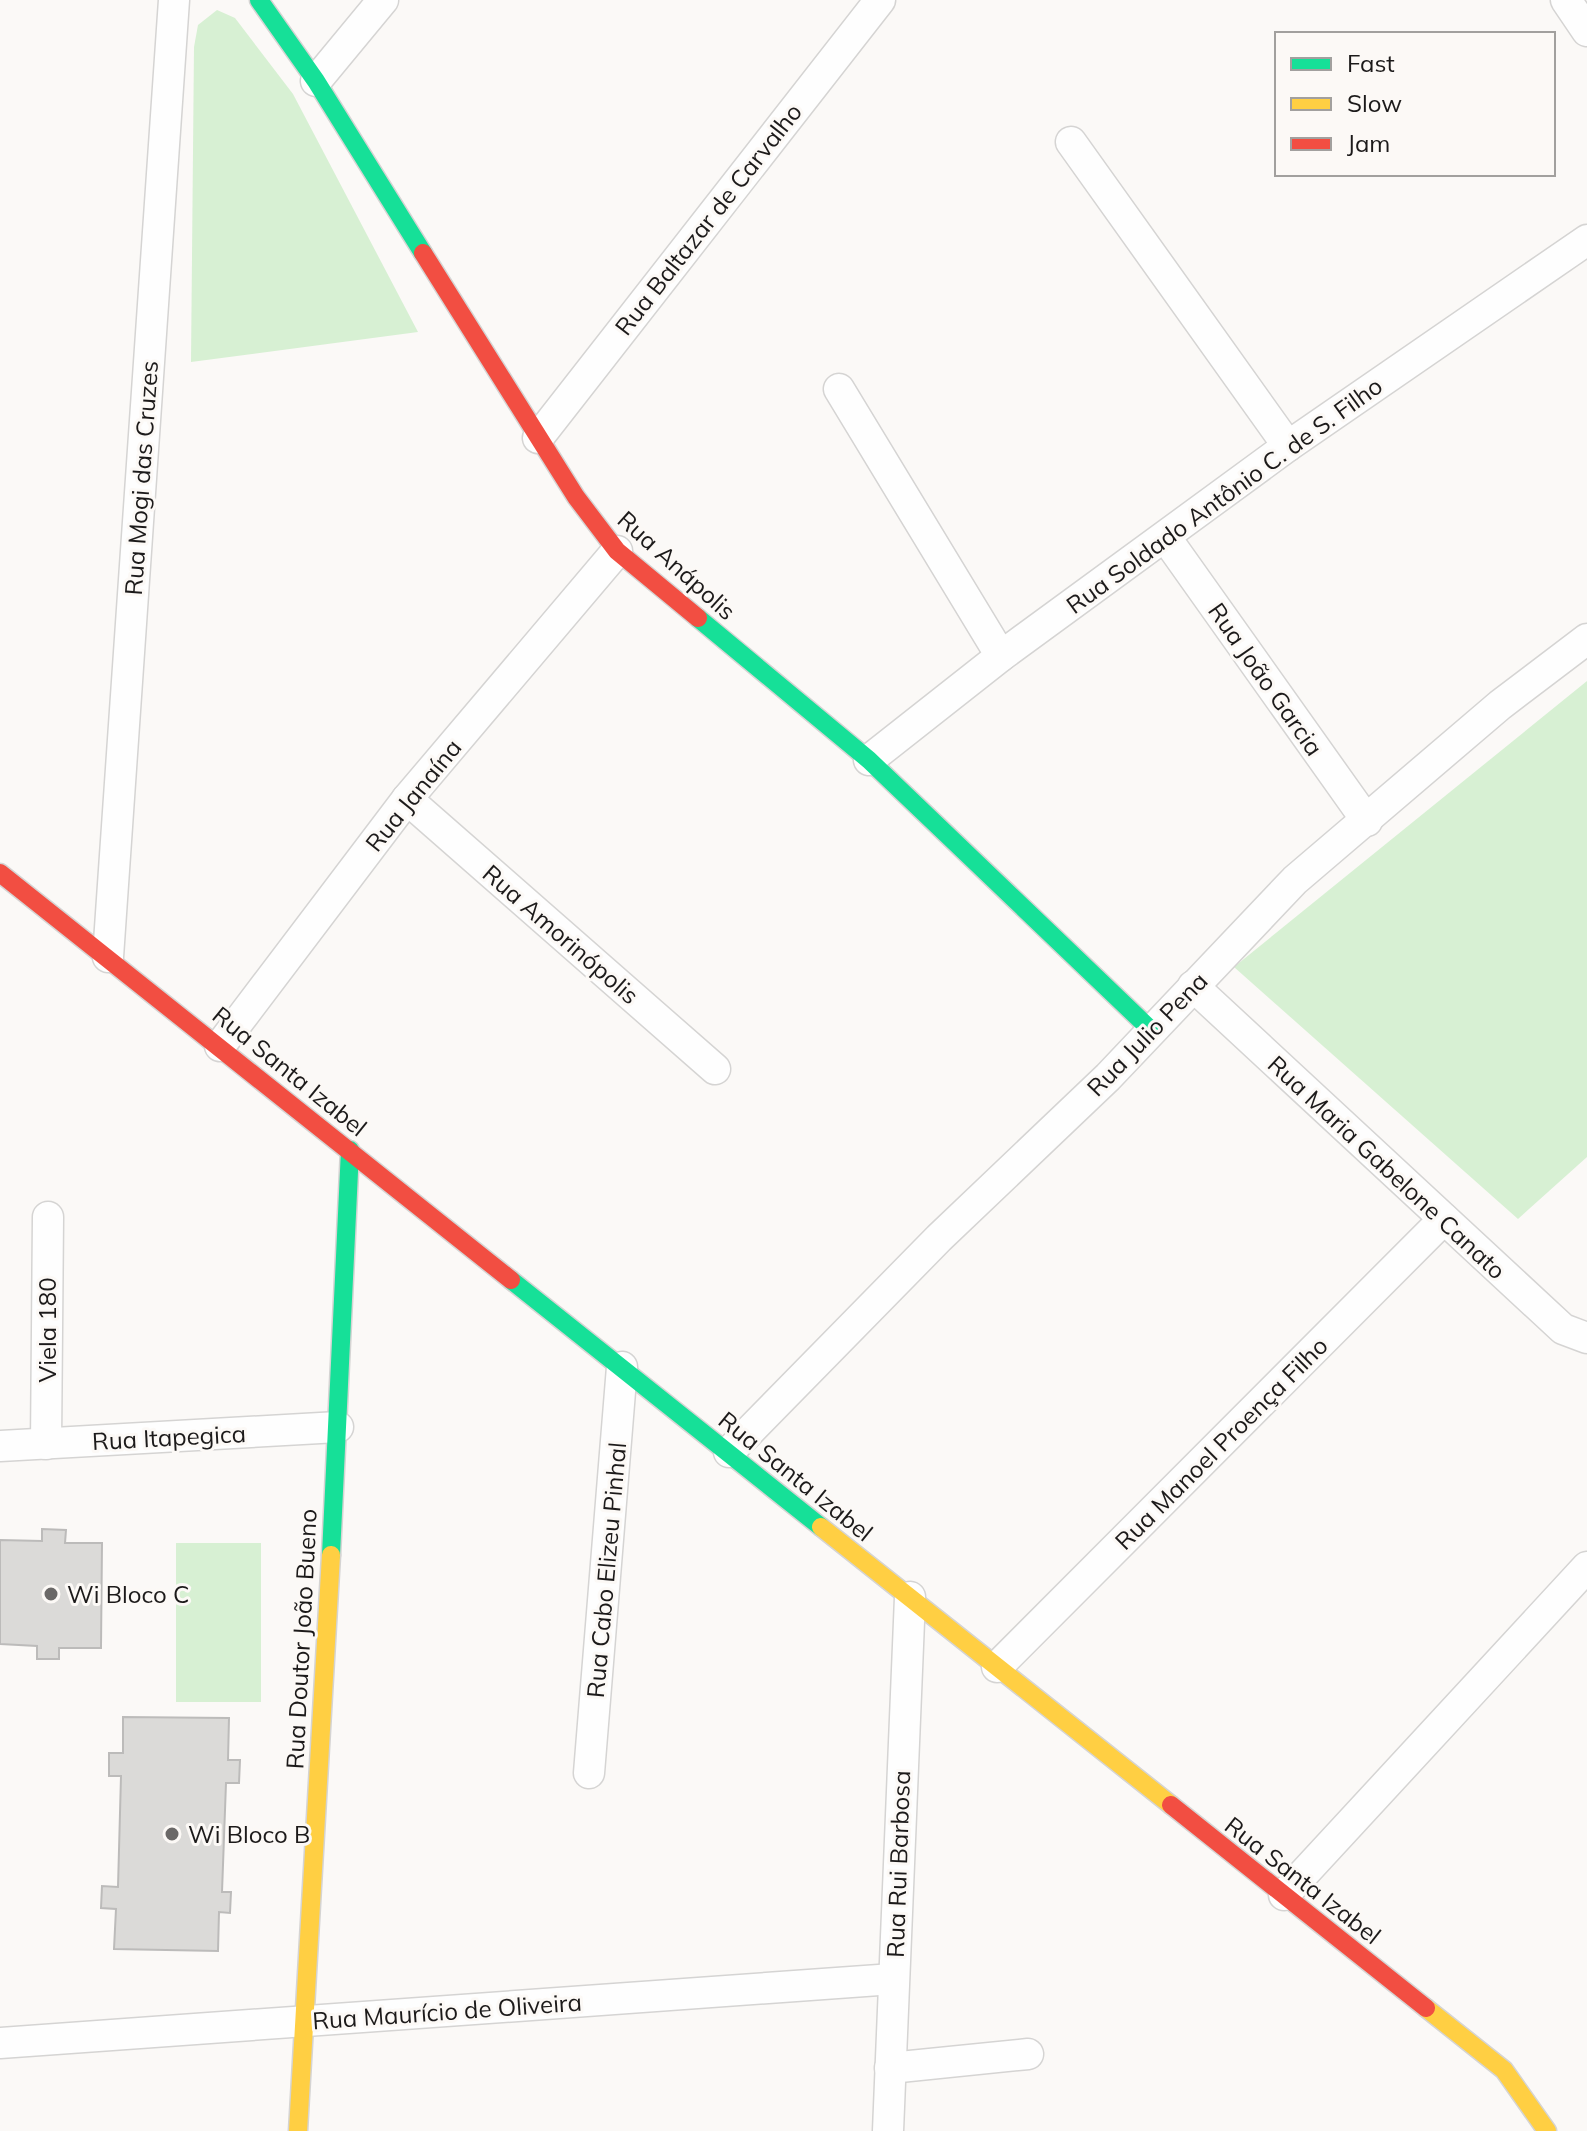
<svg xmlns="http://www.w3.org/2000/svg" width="1587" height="2131" viewBox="0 0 1587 2131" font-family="Mulish,sans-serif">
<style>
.green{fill:#d7f0d3}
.building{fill:#dbdad8;stroke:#bcbbba;stroke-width:2}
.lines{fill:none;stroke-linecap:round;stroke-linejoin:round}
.street-casing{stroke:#d5d4d3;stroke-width:33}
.fast-casing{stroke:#d5d4d3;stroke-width:21}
.slow-casing{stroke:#d5d4d3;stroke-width:21}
.jam-casing{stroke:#d5d4d3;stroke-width:21}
.street{stroke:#fefefe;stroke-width:30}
.fast{stroke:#16e098;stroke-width:18}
.slow{stroke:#ffcf43;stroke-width:18}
.jam{stroke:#f24e42;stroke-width:18}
.poi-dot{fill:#6a6867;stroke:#fcf9f6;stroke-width:3}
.labels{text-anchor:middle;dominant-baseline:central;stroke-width:6;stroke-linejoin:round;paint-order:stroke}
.street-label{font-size:24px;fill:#1c1a1a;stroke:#fcf9f6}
.poi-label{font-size:24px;fill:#1c1a1a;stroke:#fcf9f6;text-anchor:start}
</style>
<rect width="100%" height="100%" fill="#fbf9f7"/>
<g class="green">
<path d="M 217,10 L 235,18 L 293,94 L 418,332 L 191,362 L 194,47 L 198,25 Z"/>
<path d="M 1587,681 L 1587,1157 L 1518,1219 L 1234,967 Z"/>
<rect x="176" y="1543" width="85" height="159"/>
</g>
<g class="building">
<path d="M 42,1529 L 66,1530 L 65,1543 L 102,1543 L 101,1648 L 59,1648 L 59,1659 L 37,1659 L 37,1646 L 0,1644 L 0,1540 L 42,1541 Z"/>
<path d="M 123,1717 L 229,1718 L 228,1760 L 240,1760 L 239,1783 L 226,1783 L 222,1892 L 231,1892 L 230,1913 L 219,1912 L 218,1951 L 114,1949 L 116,1909 L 101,1908 L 102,1886 L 118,1887 L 121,1776 L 109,1776 L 109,1753 L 123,1753 Z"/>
</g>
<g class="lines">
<defs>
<g id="street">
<path d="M 1566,0 L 1587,31"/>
<path d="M 316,81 L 383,0"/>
<path d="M 1071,142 L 1288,446"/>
<path d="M 839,389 L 1001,656"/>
<path d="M 538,438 L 880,0"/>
<path d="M 1166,538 L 1367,821"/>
<path d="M 869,760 L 1001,656 L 1288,446 L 1587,240"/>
<path d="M 407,799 L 715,1069"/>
<path d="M 108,957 L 174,0"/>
<path d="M 1193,986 L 1563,1329 L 1587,1338"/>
<path d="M 220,1046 L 407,799 L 617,551"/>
<path d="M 46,1444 L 48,1217"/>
<path d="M 0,1446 L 338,1427"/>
<path d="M 729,1452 L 939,1238 L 1108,1077 L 1295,880 L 1500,705 L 1587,639"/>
<path d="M 997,1667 L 1444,1219"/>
<path d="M 589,1773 L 622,1367"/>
<path d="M 1284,1895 L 1587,1567"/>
<path d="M 0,2043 L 893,1979"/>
<path d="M 890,2068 L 1028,2054"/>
<path d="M 888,2131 L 910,1597"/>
</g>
<g id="fast">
<path d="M 259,0 L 316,81 L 423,253"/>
<path d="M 698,618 L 869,760 L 1151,1030"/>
<path d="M 511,1280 L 821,1527"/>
<path d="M 331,1555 L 350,1150"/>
</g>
<g id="slow">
<path d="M 821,1527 L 1171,1805"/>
<path d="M 1426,2008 L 1504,2070 L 1547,2131"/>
<path d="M 298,2131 L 331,1555"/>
</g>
<g id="jam">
<path d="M 423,253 L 576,497 L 617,551 L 698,618"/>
<path d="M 0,873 L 511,1280"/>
<path d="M 1171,1805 L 1426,2008"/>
</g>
</defs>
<use href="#street" class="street-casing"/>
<use href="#fast" class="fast-casing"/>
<use href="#slow" class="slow-casing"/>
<use href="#jam" class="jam-casing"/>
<use href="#street" class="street"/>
<use href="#fast" class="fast"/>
<use href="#slow" class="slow"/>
<use href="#jam" class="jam"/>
</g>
<g class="poi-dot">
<circle cx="51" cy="1594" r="8"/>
<circle cx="172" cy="1834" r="8"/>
</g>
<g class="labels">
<g class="street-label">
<text transform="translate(708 219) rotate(-52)">Rua Baltazar de Carvalho</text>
<text transform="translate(141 478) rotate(-86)">Rua Mogi das Cruzes</text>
<text transform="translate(1224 495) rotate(-36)">Rua Soldado Antônio C. de S. Filho</text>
<text transform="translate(677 565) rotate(42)">Rua Anápolis</text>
<text transform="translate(1266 679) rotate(55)">Rua João Garcia</text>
<text transform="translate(413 795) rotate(-51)">Rua Janaína</text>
<text transform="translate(561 934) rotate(41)">Rua Amorinópolis</text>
<text transform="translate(1147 1034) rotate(-46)">Rua Julio Pena</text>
<text transform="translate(290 1071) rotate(39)">Rua Santa Izabel</text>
<text transform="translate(1387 1167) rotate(43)">Rua Maria Gabelone Canato</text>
<text transform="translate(47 1330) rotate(-90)">Viela 180</text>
<text transform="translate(169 1437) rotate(-3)">Rua Itapegica</text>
<text transform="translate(1221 1443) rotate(-45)">Rua Manoel Proença Filho</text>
<text transform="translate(796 1476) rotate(39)">Rua Santa Izabel</text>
<text transform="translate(606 1570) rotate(-85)">Rua Cabo Elizeu Pinhal</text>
<text transform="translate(301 1639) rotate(-87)">Rua Doutor João Bueno</text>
<text transform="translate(898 1864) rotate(-88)">Rua Rui Barbosa</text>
<text transform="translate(1303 1880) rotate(38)">Rua Santa Izabel</text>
<text transform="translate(447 2011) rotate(-4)">Rua Maurício de Oliveira</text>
</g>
<g class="poi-label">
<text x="67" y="1594">Wi Bloco C</text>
<text x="188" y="1834">Wi Bloco B</text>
</g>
</g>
<rect x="1275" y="32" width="280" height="144" fill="#fcf9f6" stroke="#a2a09e" stroke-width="2"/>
<rect x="1291" y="58" width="40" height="12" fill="#16e098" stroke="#a2a09e" stroke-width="2"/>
<text x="1347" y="72" font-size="24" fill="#1c1a1a">Fast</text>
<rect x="1291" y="98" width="40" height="12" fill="#ffcf43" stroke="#a2a09e" stroke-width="2"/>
<text x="1347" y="112" font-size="24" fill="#1c1a1a">Slow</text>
<rect x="1291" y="138" width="40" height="12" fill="#f24e42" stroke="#a2a09e" stroke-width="2"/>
<text x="1347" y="152" font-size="24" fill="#1c1a1a">Jam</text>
</svg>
